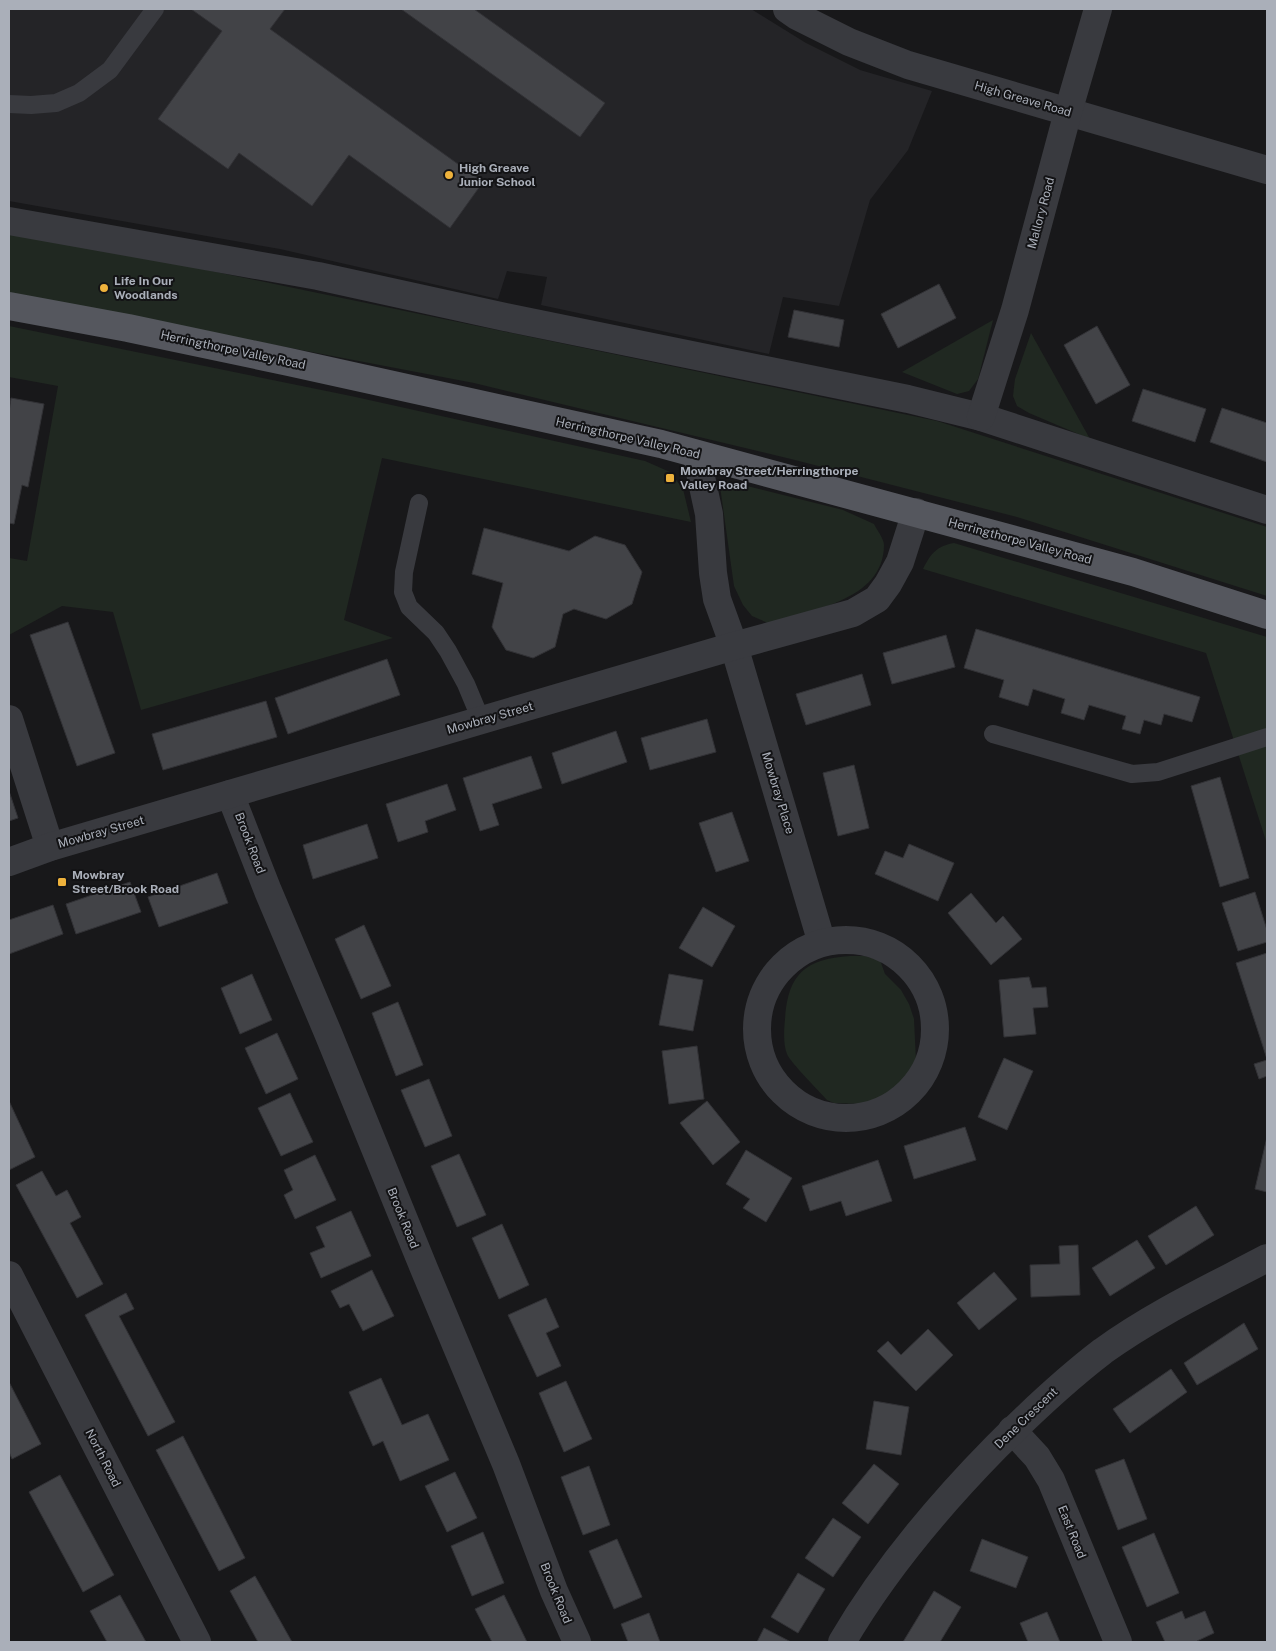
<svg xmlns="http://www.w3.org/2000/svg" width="1276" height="1651" viewBox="0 0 1276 1651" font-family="'Public Sans',sans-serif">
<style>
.built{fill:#242427}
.green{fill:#202821}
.building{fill:#424347;stroke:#323236}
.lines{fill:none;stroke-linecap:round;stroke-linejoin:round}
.lane{stroke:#393a3f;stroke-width:18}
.street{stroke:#393a3f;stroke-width:28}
.primary{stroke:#55575e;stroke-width:28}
.poi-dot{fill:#eeb23c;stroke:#131315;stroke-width:2}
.labels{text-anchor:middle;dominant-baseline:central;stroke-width:4;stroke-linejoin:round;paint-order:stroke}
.street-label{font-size:12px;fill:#aaafb9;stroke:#131315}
.poi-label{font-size:12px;font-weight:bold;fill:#aaafb9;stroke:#131315;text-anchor:start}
</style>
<rect width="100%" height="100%" fill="#18181a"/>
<path class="built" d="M 9,9 L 751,9 L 806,43 L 860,70 L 932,91 L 908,150 L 870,200 L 839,306 L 783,297 L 769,354 L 541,305 L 547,277 L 507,271 L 498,299 L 280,249 L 9,201 Z"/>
<g class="green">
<path d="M 9,233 L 149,258 L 937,421 L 1267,527 L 1267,596 L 1017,517 L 791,459 L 474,383 L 9,294 Z"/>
<path d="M 993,320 L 978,379 L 969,391 L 957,394 L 902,372 Z"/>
<path d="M 9,326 L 351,396 L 645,461 L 670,472 L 683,489 L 691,522 L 382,458 L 344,620 L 393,638 L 141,710 L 113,612 L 62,606 L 9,635 L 9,558 L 27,561 L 58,386 L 9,377 Z"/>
<path d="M 1031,333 L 1090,439 L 1029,413 L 1017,406 L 1013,396 L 1015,379 Z"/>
<path d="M 719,479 L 843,510 L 874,524 C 877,530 884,539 884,545 C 884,601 808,611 768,623 L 752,616 L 743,605 L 734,586 Z"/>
<path d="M 954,543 L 1267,637 L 1267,766 L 1266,767 L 1267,773 L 1267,844 L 1206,653 L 923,569 C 931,553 937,546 954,543 Z"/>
<path d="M 850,956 L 864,956 L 880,960 L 885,974 L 901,990 L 909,1004 L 914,1019 L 916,1061 L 908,1076 L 894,1089 L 879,1098 L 863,1104 L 834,1103 L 827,1100 C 820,1092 790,1062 787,1054 C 783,1044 784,1030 785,1019 C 788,974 805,959 850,956 Z"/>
</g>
<g class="building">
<path d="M 191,9 L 285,9 L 270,29 L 483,182 L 450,228 L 349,155 L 312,206 L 239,153 L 228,169 L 158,119 L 222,31 Z"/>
<path d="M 401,9 L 474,9 L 605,103 L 580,137 Z"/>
<path d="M 939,284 L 956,318 L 898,348 L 881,314 Z"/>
<path d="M 794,310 L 844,320 L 839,347 L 788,337 Z"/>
<path d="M 1097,326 L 1130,385 L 1096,404 L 1064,345 Z"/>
<path d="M 1143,389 L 1206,409 L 1195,442 L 1132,421 Z"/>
<path d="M 11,398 L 44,404 L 28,487 L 22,485 L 14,524 L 9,523 L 9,412 Z"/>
<path d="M 1222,408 L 1267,423 L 1267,462 L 1210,442 Z"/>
<path d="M 484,528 L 569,551 L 595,536 L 625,545 L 642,572 L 632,604 L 606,619 L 574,609 L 563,614 L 555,647 L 533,658 L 506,650 L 492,627 L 503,583 L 472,574 Z"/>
<path d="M 68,622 L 115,753 L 77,766 L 30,635 Z"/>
<path d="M 976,629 L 1200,697 L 1192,722 L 1164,714 L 1161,725 L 1144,720 L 1140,734 L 1122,729 L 1126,716 L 1089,705 L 1084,720 L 1061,713 L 1065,699 L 1033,689 L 1028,706 L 999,697 L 1004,680 L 964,668 Z"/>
<path d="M 946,635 L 955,667 L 892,684 L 883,653 Z"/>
<path d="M 387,659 L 400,695 L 288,734 L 275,698 Z"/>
<path d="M 862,674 L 871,705 L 806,725 L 796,694 Z"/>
<path d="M 266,701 L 277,737 L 163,770 L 152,734 Z"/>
<path d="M 707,719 L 716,752 L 650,770 L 641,738 Z"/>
<path d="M 616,731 L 627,762 L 562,784 L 552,753 Z"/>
<path d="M 531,756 L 542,788 L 492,804 L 499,825 L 480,831 L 463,778 Z"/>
<path d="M 854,765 L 869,828 L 838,836 L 823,773 Z"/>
<path d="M 1220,777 L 1249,878 L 1220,887 L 1191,786 Z"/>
<path d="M 447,784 L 456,810 L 425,821 L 428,832 L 398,842 L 386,804 Z"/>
<path d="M 9,791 L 18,818 L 9,821 Z"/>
<path d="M 732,812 L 749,861 L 716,872 L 699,823 Z"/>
<path d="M 367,824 L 378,858 L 313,879 L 303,845 Z"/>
<path d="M 909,844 L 954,863 L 938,901 L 875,874 L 885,851 L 903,858 Z"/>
<path d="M 217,873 L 228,903 L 159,927 L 148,897 Z"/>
<path d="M 130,882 L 141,912 L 76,934 L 66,904 Z"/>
<path d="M 1255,892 L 1267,930 L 1267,942 L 1238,951 L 1222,903 Z"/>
<path d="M 971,893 L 996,923 L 1003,916 L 1022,939 L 991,965 L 948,913 Z"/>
<path d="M 53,905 L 63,934 L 9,954 L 9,920 Z"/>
<path d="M 703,907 L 735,926 L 712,967 L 679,948 Z"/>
<path d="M 364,925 L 391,986 L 361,999 L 335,939 Z"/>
<path d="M 1267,953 L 1267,1059 L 1236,963 Z"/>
<path d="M 252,974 L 272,1020 L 240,1034 L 221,988 Z"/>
<path d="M 669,974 L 703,980 L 693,1031 L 659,1025 Z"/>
<path d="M 1029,977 L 1032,988 L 1046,987 L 1048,1007 L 1033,1008 L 1036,1034 L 1004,1037 L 999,980 Z"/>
<path d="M 398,1002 L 423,1065 L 396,1076 L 372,1013 Z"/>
<path d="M 277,1033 L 298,1079 L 266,1094 L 245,1048 Z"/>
<path d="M 697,1046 L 704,1099 L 669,1104 L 662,1051 Z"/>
<path d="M 1004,1058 L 1033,1071 L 1007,1130 L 978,1117 Z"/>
<path d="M 1267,1060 L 1267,1076 L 1259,1079 L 1254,1064 Z"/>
<path d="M 429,1079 L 452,1136 L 425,1147 L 401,1090 Z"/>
<path d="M 290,1093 L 313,1142 L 281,1156 L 258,1108 Z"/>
<path d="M 9,1101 L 35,1157 L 9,1170 Z"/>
<path d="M 707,1101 L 740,1142 L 713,1165 L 680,1123 Z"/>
<path d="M 965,1127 L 976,1160 L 914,1179 L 904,1146 Z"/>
<path d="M 1267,1137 L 1267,1192 L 1255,1189 Z"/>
<path d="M 746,1150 L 792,1178 L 766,1222 L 743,1208 L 750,1199 L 726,1184 Z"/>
<path d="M 459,1154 L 486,1215 L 457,1227 L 431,1166 Z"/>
<path d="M 315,1155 L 336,1200 L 295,1219 L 284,1195 L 293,1190 L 284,1170 Z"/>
<path d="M 878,1160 L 892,1201 L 846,1216 L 841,1201 L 810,1211 L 802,1186 Z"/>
<path d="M 42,1171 L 56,1196 L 67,1190 L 81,1217 L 70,1223 L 103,1284 L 77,1298 L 16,1185 Z"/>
<path d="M 1196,1206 L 1214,1235 L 1166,1265 L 1148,1236 Z"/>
<path d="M 351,1211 L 371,1256 L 321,1278 L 310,1253 L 325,1247 L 316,1227 Z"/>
<path d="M 502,1224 L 529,1285 L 499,1299 L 472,1238 Z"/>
<path d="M 1137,1240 L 1155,1268 L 1110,1296 L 1092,1268 Z"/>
<path d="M 1078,1245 L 1080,1295 L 1031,1297 L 1030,1265 L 1060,1264 L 1059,1246 Z"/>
<path d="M 372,1270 L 394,1316 L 363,1331 L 349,1304 L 340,1308 L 331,1291 Z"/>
<path d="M 994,1272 L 1017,1299 L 979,1330 L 957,1303 Z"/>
<path d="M 126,1293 L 134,1309 L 119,1316 L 175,1422 L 148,1436 L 85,1315 Z"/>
<path d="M 546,1298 L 559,1327 L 546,1333 L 561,1366 L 537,1377 L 508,1315 Z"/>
<path d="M 1244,1323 L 1258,1349 L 1197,1385 L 1184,1363 Z"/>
<path d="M 928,1329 L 953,1355 L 916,1391 L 877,1351 L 888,1341 L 901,1355 Z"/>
<path d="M 1171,1369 L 1187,1392 L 1130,1433 L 1113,1409 Z"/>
<path d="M 381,1378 L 402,1425 L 428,1414 L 449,1460 L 400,1481 L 383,1441 L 373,1446 L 349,1392 Z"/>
<path d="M 566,1381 L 592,1439 L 564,1452 L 539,1393 Z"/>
<path d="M 9,1382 L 41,1444 L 12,1459 L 9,1452 Z"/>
<path d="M 874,1401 L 909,1407 L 901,1455 L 866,1449 Z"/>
<path d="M 183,1436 L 245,1558 L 219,1571 L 156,1450 Z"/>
<path d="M 1124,1459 L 1147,1519 L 1118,1530 L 1095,1470 Z"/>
<path d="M 874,1464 L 899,1484 L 868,1524 L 842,1503 Z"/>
<path d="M 589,1466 L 610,1525 L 583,1535 L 561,1477 Z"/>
<path d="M 455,1472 L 477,1518 L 447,1532 L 425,1486 Z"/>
<path d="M 60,1475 L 114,1575 L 83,1592 L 29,1492 Z"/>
<path d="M 833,1518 L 861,1537 L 833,1577 L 805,1558 Z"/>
<path d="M 483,1532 L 504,1583 L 472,1596 L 451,1546 Z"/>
<path d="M 1154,1533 L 1179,1593 L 1147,1607 L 1122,1547 Z"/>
<path d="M 617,1539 L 642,1597 L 614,1609 L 589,1551 Z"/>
<path d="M 982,1539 L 1028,1557 L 1016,1588 L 970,1571 Z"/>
<path d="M 798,1573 L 825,1589 L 798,1633 L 771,1617 Z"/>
<path d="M 255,1576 L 292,1642 L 258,1642 L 230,1591 Z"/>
<path d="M 934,1591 L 961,1607 L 940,1642 L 903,1642 Z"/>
<path d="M 120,1595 L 146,1642 L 107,1642 L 90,1611 Z"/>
<path d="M 504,1595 L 527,1642 L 492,1642 L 475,1609 Z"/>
<path d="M 1182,1611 L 1185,1619 L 1205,1611 L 1214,1633 L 1197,1641 L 1198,1642 L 1165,1642 L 1156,1622 Z"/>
<path d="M 1047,1612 L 1060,1642 L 1028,1642 L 1020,1623 Z"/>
<path d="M 649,1613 L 660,1642 L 628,1642 L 621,1624 Z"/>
<path d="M 764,1628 L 791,1642 L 757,1642 Z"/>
</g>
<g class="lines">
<g class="lane">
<path d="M 9,104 L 31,105 L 56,103 L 79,93 L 110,70 L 155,9"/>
<path d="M 419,503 L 404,572 L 403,592 L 409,607 L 436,633 L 448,651 L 466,684 L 481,720"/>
<path d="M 993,734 L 1132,774 L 1158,772 L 1267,737"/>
</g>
<g class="street">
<path d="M 787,9 L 797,16 L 849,42 L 908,65 L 1267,170"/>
<path d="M 9,221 L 318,276 L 505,317 L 908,399 L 981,417 L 1267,510"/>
<path d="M 981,417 L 1015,310 L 1068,112 L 1098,9"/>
<path d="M 696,454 L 709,514 L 713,573 L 717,599 L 734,646 L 821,940"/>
<path d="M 9,719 L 50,847"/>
<path d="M 230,794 L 268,891 L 328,1033 L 425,1271 L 506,1464 L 554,1591 L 577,1642"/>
<path d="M 9,862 L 50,847 L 230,794 L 734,646 L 853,613 L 877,599 L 888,584 L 900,562 L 916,512"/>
<circle cx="846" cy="1029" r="89"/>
<path d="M 9,1275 L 197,1642"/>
<path d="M 1012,1430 L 1037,1457 L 1051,1480 L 1118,1642"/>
<path d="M 842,1642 C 884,1570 938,1506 996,1447 C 1030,1413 1065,1380 1103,1351 C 1154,1314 1212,1287 1267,1258"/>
</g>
<path class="primary" d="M 9,306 L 128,328 L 289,362 L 661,444 L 1133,572 L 1267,615"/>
</g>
<g class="poi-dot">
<circle cx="449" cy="175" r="5"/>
<circle cx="104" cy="288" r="5"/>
<rect x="665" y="473" width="10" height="10" rx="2.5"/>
<rect x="57" y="877" width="10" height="10" rx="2.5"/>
</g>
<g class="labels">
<g class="street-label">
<text transform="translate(1023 99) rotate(16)">High Greave Road</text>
<text transform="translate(1041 213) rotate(-75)">Mallory Road</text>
<text transform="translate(233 350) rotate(12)">Herringthorpe Valley Road</text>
<text transform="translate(628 438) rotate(13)">Herringthorpe Valley Road</text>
<text transform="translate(1020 541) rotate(15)">Herringthorpe Valley Road</text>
<text transform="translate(490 718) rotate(-16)">Mowbray Street</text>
<text transform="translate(778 793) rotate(73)">Mowbray Place</text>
<text transform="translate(101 832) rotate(-16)">Mowbray Street</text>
<text transform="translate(250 843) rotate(69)">Brook Road</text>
<text transform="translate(403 1218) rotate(68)">Brook Road</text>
<text transform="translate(1026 1418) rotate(-44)">Dene Crescent</text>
<text transform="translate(103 1458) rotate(63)">North Road</text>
<text transform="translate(1072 1532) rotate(68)">East Road</text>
<text transform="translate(556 1593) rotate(68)">Brook Road</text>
</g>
<g class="poi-label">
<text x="459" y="168">High Greave<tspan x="459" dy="14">Junior School</tspan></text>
<text x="114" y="281">Life In Our<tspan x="114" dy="14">Woodlands</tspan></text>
<text x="680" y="471">Mowbray Street/Herringthorpe<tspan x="680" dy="14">Valley Road</tspan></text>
<text x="72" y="875">Mowbray<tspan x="72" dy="14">Street/Brook Road</tspan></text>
</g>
</g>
<rect width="1276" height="1651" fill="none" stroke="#aaafb9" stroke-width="20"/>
</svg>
